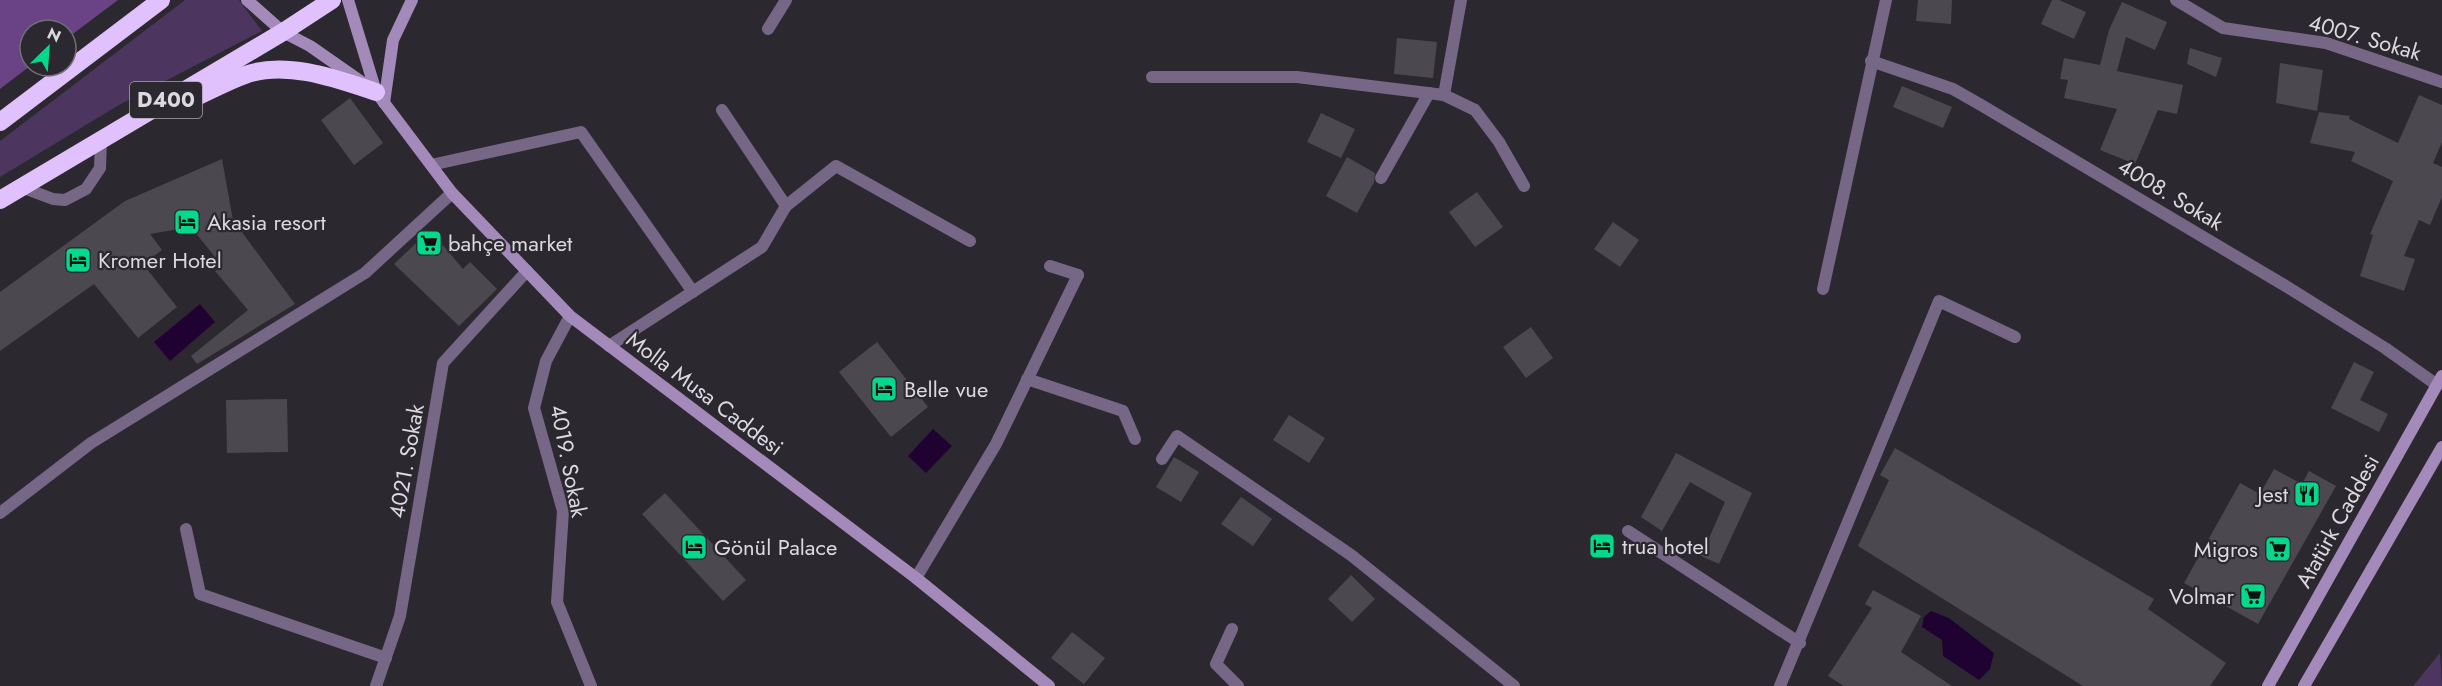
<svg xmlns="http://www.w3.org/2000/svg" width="2442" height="686" viewBox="0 0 2442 686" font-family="Jost,sans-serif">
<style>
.green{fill:#4c355f}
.forest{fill:#694386}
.water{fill:#200232}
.building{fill:#4c4850}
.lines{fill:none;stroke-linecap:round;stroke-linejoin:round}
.lane{stroke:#776786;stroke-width:12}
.street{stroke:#776786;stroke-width:12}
.secondary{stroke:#a489bb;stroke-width:12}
.highway{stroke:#e1c0fe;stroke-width:18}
.labels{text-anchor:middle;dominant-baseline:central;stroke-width:4.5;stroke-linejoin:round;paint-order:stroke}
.shield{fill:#2c282f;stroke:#a7a5aa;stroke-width:1.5}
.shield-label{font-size:21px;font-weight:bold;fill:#dcdadf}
.street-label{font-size:22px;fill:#dcdadf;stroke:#2c282f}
.poi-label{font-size:22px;fill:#dcdadf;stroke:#2c282f;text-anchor:start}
</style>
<rect width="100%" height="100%" fill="#2c282f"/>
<g class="green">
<path d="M 185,0 L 239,0 L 262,31 L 119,105 L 0,177 L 0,141 Z"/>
<path d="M 2440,653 L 2442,686 L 2413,686 Z"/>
</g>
<path class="forest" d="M 0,0 L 118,0 L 66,39 L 66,30 L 30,30 L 30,66 L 0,89 Z"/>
<g class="water">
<path d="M 200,304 L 215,322 L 170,361 L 154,342 Z"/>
<path d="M 933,429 L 952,446 L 926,473 L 908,456 Z"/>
<path d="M 1931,611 L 1949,618 L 1994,653 L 1990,669 L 1979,680 L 1943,656 L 1942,640 L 1922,627 L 1924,617 Z"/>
</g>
<g class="building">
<path d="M 1918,0 L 1952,0 L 1951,24 L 1916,21 Z"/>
<path d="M 2052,0 L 2059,0 L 2086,12 L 2074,39 L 2041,24 Z"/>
<path d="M 2122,2 L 2167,22 L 2155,50 L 2126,37 L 2117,71 L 2183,85 L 2177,114 L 2158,110 L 2135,164 L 2100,150 L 2117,109 L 2064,98 L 2068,80 L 2060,79 L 2064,58 L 2100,65 L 2109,30 Z"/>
<path d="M 1397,38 L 1437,42 L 1433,78 L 1394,74 Z"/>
<path d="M 2190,48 L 2222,58 L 2216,77 L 2187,64 Z"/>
<path d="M 2280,63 L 2323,70 L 2317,111 L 2276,103 Z"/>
<path d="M 1902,86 L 1952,107 L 1943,128 L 1893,107 Z"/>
<path d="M 2419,95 L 2442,105 L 2442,142 L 2433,163 L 2442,167 L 2442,197 L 2430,225 L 2419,220 L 2404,256 L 2415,259 L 2404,291 L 2360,276 L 2373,235 L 2370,234 L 2393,181 L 2351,161 L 2355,152 L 2310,143 L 2319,112 L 2350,116 L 2349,119 L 2398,143 Z"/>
<path d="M 350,98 L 383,143 L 354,165 L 321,120 Z"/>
<path d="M 1321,113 L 1355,129 L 1341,158 L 1307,142 Z"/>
<path d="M 1347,157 L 1375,173 L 1374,182 L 1357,213 L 1326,196 Z"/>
<path d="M 222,159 L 233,220 L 295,304 L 197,364 L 191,356 L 248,310 L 215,271 L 222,266 L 191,227 L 150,234 L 162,250 L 143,264 L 177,307 L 138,338 L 94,284 L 0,351 L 0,292 L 125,201 Z"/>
<path d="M 1477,192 L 1503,227 L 1475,247 L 1449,212 Z"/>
<path d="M 1613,222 L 1639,240 L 1620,267 L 1594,249 Z"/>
<path d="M 430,230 L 463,269 L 470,262 L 497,289 L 459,326 L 394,264 Z"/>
<path d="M 1531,327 L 1553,358 L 1526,378 L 1503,347 Z"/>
<path d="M 877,342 L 928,407 L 891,437 L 839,372 Z"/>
<path d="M 2354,362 L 2374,372 L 2360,400 L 2388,414 L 2379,432 L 2331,408 Z"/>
<path d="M 287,399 L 288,452 L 227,453 L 226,400 Z"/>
<path d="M 1289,415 L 1325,438 L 1309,463 L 1273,440 Z"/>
<path d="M 1895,448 L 2154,599 L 2148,609 L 2226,663 L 2210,686 L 2083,686 L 1858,546 L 1889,480 L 1880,475 Z"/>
<path d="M 1676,453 L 1752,493 L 1719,564 L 1701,556 L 1725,502 L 1690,482 L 1662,531 L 1641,517 Z"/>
<path d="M 1174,457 L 1199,472 L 1181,502 L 1156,487 Z"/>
<path d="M 2274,469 L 2302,484 L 2309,471 L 2336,486 L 2258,624 L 2184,583 L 2240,483 L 2260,494 Z"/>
<path d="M 665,493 L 746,580 L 723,601 L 642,514 Z"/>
<path d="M 1241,497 L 1272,519 L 1253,546 L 1221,524 Z"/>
<path d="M 1351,575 L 1375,599 L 1352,622 L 1328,599 Z"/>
<path d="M 1873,590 L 1921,616 L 1901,652 L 1952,686 L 1844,686 L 1828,676 L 1872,608 L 1865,604 Z"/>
<path d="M 1072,632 L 1105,658 L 1084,684 L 1051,658 Z"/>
</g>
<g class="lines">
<g class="lane">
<path d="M 1152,77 L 1297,77 L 1444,95 L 1461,0"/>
<path d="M 1381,178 L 1429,93"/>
<path d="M 21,187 L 53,199 L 65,200 L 86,189 L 100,168 L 101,139"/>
<path d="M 1891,418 L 1939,301 L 2015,337"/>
<path d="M 1162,459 L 1177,436 L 1351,555 L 1514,686"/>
<path d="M 1628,531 L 1800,643"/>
<path d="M 916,578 L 996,444 L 1078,275"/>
<path d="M 1232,629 L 1216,664 L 1238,686"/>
</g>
<g class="street">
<path d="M 2176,0 L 2223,28 L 2326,43 L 2442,82"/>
<path d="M 768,29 L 786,0"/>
<path d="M 1871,61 L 1953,89 L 1981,105 L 2284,285 L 2385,348 L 2437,385"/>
<path d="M 1444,95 L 1475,110 L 1499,142 L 1524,186"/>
<path d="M 431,165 L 581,132 L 693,292"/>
<path d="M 786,206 L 836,166 L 970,241"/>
<path d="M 1050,266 L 1078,275"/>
<path d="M 1823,289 L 1886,0"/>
<path d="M 570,316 L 546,361 L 534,408 L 563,511 L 557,602 L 591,686"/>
<path d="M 609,346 L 762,247 L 786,206 L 722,110"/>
<path d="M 1027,379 L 1123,411 L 1135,439"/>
<path d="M 0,513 L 91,443 L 365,273 L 452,193"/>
<path d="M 186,529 L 200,594 L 386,658"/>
<path d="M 376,686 L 400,616 L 443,363 L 527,271"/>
<path d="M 1780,686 L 1891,418"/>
</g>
<g class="secondary">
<path d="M 247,0 L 283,32 L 310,46 L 363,83"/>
<path d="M 348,0 L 376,92 L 452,193 L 570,316 L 916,578 L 1049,686"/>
<path d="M 384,103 L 393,40 L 412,0"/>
<path d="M 2268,686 L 2442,376"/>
<path d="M 2304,686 L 2442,447"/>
</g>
<g class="highway">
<path d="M 177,105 C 200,97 222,83 245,75 C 286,60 337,79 376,92"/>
<path d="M 0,122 L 161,0"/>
<path d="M 0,200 L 283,32 L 332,0"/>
</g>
</g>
<defs>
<symbol id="hotel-square" viewBox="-11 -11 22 22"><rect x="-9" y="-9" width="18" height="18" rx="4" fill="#00d98c" stroke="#2c282f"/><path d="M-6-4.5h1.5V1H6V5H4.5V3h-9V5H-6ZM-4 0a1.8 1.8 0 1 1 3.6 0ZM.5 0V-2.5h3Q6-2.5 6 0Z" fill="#111"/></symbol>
<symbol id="supermarket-square" viewBox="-11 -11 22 22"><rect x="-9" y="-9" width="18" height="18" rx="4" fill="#00d98c" stroke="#2c282f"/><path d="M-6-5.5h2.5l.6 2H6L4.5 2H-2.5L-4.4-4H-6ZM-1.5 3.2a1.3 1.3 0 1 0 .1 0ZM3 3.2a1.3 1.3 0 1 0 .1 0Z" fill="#111"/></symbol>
<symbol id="restaurant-square" viewBox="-11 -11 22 22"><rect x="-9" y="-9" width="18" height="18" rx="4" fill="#00d98c" stroke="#2c282f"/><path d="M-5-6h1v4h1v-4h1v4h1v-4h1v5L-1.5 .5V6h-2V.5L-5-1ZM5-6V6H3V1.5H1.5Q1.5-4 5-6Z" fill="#111"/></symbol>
</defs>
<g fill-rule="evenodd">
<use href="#hotel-square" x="172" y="207" width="30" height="30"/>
<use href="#supermarket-square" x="414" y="228" width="30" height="30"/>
<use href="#hotel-square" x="63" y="245" width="30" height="30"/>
<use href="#hotel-square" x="869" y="374" width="30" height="30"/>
<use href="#restaurant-square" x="2292" y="479" width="30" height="30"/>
<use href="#hotel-square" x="1587" y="531" width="30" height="30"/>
<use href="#hotel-square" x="679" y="532" width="30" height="30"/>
<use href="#supermarket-square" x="2263" y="534" width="30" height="30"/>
<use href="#supermarket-square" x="2238" y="581" width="30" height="30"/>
</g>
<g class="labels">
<rect class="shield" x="130" y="82" width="72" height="36" rx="4.5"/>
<g class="shield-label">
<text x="166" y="100">D400</text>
</g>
<g class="street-label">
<text transform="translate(2365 37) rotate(16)">4007. Sokak</text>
<text transform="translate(2171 194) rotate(31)">4008. Sokak</text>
<text transform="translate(705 393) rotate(37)">Molla Musa Caddesi</text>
<text transform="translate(406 461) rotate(-80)">4021. Sokak</text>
<text transform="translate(569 461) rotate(79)">4019. Sokak</text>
<text transform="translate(2337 521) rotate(-61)">Atatürk Caddesi</text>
</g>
<g class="poi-label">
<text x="207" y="222">Akasia resort</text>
<text x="448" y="243">bahçe market</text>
<text x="98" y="260">Kromer Hotel</text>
<text x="904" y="389">Belle vue</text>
<text x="2288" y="494" text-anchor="end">Jest</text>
<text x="1622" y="546">trua hotel</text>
<text x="714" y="547">Gönül Palace</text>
<text x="2258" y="549" text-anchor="end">Migros</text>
<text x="2234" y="596" text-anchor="end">Volmar</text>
</g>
</g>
<g transform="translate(48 48) rotate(25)"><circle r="28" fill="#2c282f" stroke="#726f75" stroke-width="1.5"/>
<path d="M0-4.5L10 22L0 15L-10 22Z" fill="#00d98c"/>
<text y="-9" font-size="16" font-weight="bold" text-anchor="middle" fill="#dcdadf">N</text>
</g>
</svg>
